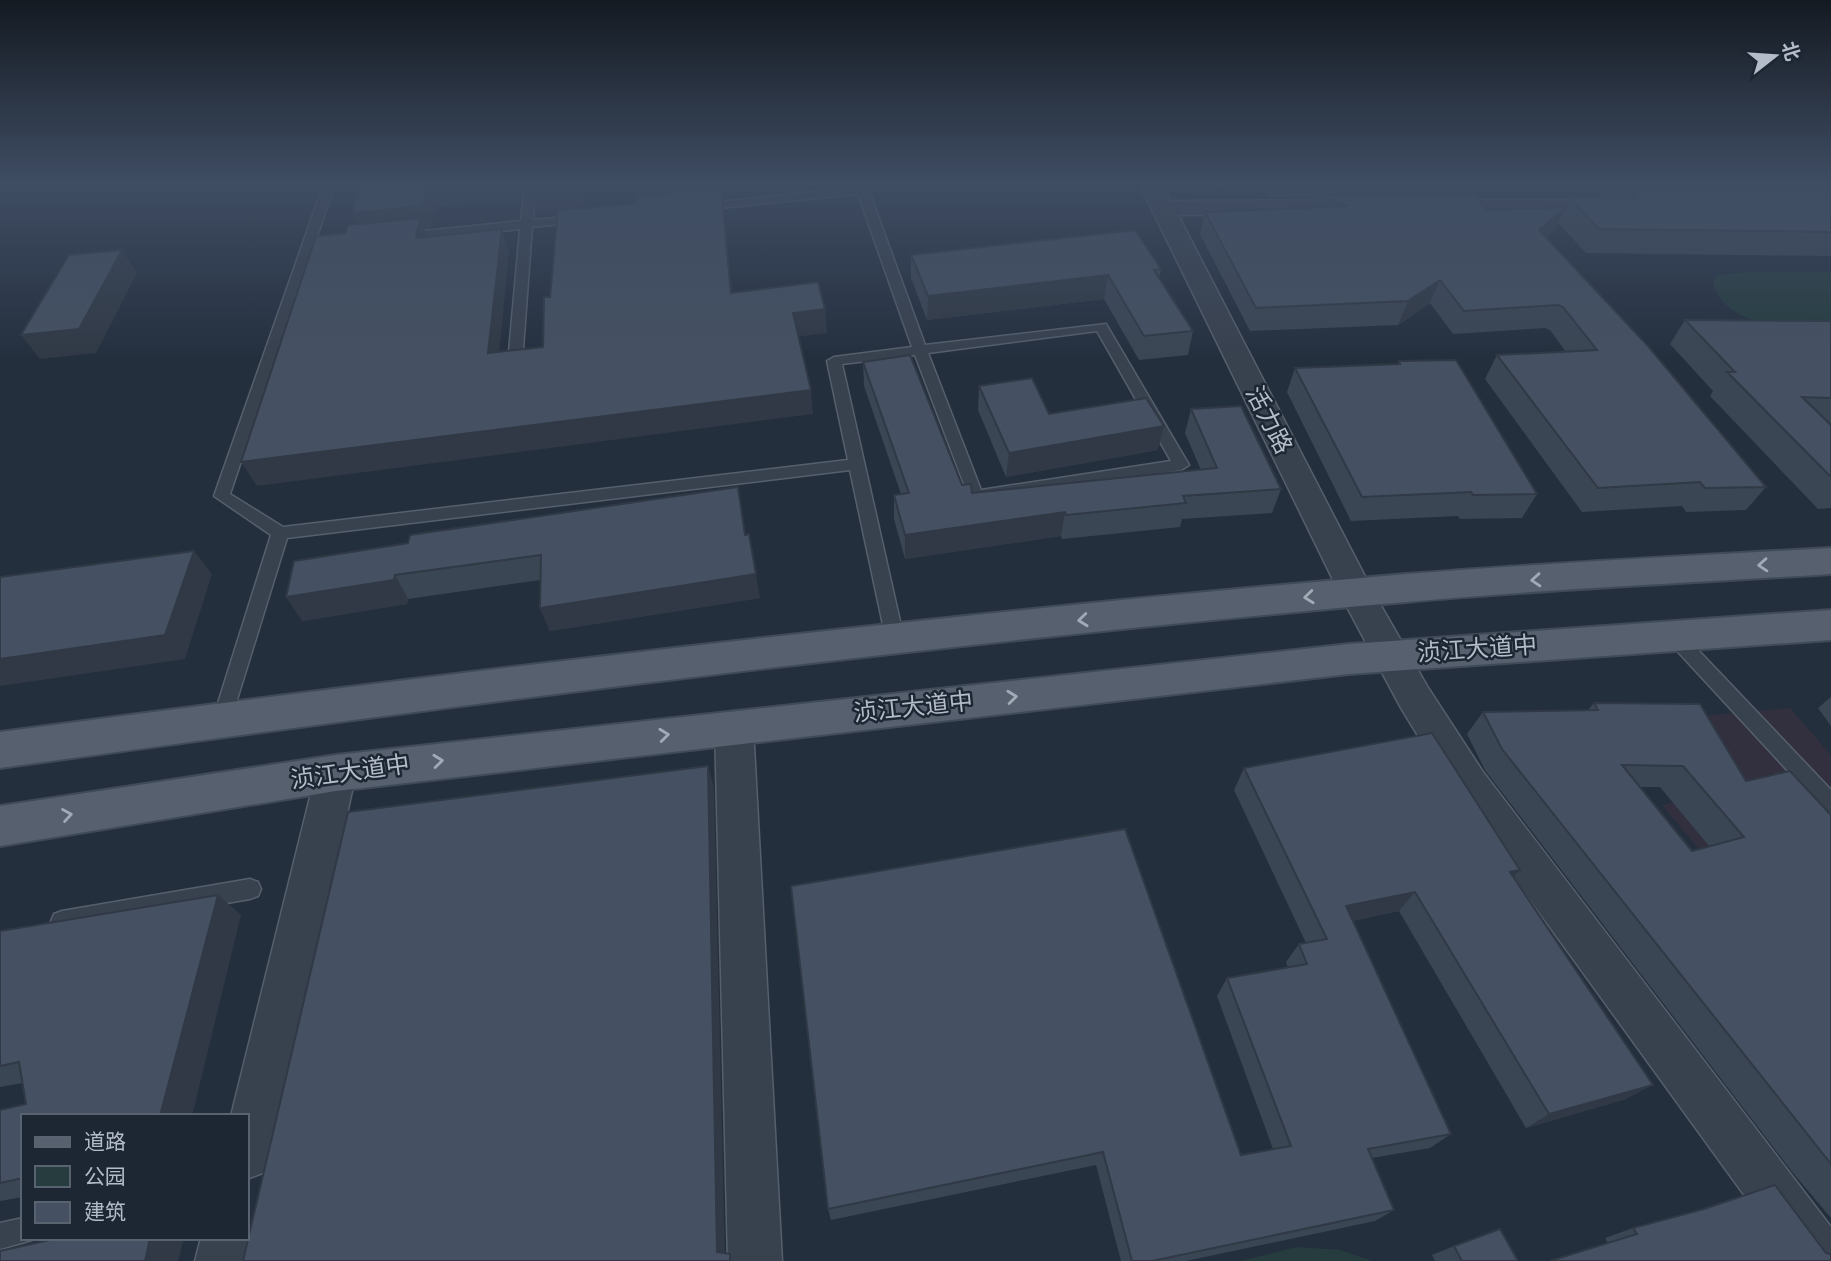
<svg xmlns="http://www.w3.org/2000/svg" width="1831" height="1261" viewBox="0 0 1831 1261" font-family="Signika,'Noto Sans SC',sans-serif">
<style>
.medical{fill:#32303f}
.green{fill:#263c3f}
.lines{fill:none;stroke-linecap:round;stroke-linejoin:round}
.service-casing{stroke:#565f6c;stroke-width:3}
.minor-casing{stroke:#565f6c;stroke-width:3}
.primary-casing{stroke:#414a57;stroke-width:4}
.service{fill:#38414e;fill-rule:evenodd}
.minor{fill:#38414e;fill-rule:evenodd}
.primary{fill:#56606e;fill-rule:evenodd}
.wall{fill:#3b4654;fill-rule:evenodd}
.shaded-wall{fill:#303945}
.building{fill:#455162;stroke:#303945;stroke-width:2;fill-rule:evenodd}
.oneway{stroke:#a1aab7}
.labels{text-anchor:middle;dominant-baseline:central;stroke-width:5;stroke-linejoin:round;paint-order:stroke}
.street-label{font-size:24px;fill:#b4bcc9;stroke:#1d2633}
</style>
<rect width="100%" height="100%" fill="#242f3e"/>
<path class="medical" d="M 1790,708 L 1831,755 L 1831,1007 L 1662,805 L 1737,788 L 1692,717 Z"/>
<g class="green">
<path d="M 1746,272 L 1831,272 L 1831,332 C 1793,327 1726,329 1713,283 L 1717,275 Z"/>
<path d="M 1297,1247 L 1340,1250 L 1372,1261 L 1241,1261 Z"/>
</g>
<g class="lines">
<defs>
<g id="service">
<path d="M 324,183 L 335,183 L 230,494 L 283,527 L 848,460 L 827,361 L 834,357 L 912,347 L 858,194 L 701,210 L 695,207 L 701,204 L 856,187 L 855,183 L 866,183 L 925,345 L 1106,324 L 1189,465 L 1181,470 L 976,501 L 970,500 L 915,355 L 842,364 L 904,639 L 901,644 L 889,644 L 886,639 L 850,470 L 287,538 L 231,719 L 229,724 L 222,727 L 215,724 L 213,719 L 271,535 L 214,496 ZM 1097,331 L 1171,461 L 981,490 L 928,353 Z"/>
<path d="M 525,183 L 536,183 L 533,220 L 579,216 L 585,219 L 579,222 L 532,227 L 522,363 L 515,367 L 508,363 L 520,229 L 405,241 L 399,237 L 405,233 L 521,221 Z"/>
<path d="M 1674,629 L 1680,631 L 1831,790 L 1831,813 L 1824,810 L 1668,641 L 1665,636 L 1668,631 Z"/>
<path d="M 250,879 L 258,882 L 261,889 L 258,896 L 250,899 L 62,931 L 54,928 L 51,921 L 54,914 L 62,911 Z"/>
<path d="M 23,1218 L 23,1238 L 33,1238 L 32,1240 L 0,1249 L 0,1223 Z"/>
</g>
<g id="minor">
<path d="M 1139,183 L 1161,183 L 1170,201 L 1355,200 L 1363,202 L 1366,207 L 1363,212 L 1355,214 L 1178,215 L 1372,590 L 1427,686 L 1483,772 L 1831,1227 L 1831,1261 L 1792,1261 L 1455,796 L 1401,708 L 1339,592 Z"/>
<path d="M 1436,200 L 1611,200 L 1619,202 L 1622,207 L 1619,212 L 1611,214 L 1428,212 L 1425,207 L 1428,202 Z"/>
<path d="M 734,711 L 747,716 L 753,727 L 782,1261 L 728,1261 L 715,727 L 721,716 Z"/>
<path d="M 336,756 L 350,761 L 356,773 L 272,1154 L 265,1172 L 247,1179 L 247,1116 L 231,1116 L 316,773 L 322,761 Z"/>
<path d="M 247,1222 L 253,1238 L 249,1261 L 195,1261 L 201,1238 L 247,1238 Z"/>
</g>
<g id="primary">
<path d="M 1831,548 L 1831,574 C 1689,583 1548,589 1406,602 C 936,643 467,703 0,768 L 0,732 C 468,670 936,614 1406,574 C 1548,563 1689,556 1831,548 Z"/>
<path d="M 1831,610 L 1831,640 L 1349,674 L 336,791 L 0,846 L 0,806 L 336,755 L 1349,644 Z"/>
</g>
</defs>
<use href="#service" class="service-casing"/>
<use href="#minor" class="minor-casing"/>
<use href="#primary" class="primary-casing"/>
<use href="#service" class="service"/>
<use href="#minor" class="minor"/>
<use href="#primary" class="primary"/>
</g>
<g class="wall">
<path d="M 1206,183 L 1251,183 L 1248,197 Z"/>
<path d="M 1261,183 L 1461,183 L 1456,194 L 1486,210 L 1564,207 L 1569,197 L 1601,197 L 1588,183 L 1831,183 L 1831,256 L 1586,253 L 1558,223 L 1555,230 L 1546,237 L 1766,487 L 1746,510 L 1686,512 L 1682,506 L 1582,512 L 1485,379 L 1497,355 L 1566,352 L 1550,330 L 1545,328 L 1453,334 L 1430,303 L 1398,325 L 1250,331 L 1200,234 L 1205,212 L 1312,207 L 1314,198 L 1268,198 Z"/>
<path d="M 911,255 L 1161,269 L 1159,278 L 1193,331 L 1188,355 L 1139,360 L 1104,299 L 927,320 L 911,278 Z"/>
<path d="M 1685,320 L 1831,320 L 1831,423 L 1829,423 L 1831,425 L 1831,508 L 1818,509 L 1710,396 L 1713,391 L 1670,344 Z"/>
<path d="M 1399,361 L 1537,494 L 1522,518 L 1460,519 L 1458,516 L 1351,521 L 1287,392 L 1295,368 L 1398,364 Z"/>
<path d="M 863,362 L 962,485 L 972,493 L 1201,470 L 1185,433 L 1191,409 L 1281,489 L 1272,513 L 1182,519 L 1180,527 L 1062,539 L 1061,536 L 905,559 L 894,519 L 894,495 L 901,494 L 864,386 Z"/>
<path d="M 979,386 L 1049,414 L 1158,450 L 1006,477 L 978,410 Z"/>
<path d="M 746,535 L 760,598 L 550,631 L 540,608 L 540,580 L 408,599 L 407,604 L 302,621 L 294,561 Z"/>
<path d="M 1831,697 L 1831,726 L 1818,708 Z"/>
<path d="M 1594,703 L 1746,781 L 1831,815 L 1831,1218 L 1793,1173 L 1485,770 L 1467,734 L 1483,712 L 1588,710 ZM 1640,787 L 1660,787 L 1709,846 L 1692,851 Z"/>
<path d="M 1244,768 L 1513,877 L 1626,1099 L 1526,1128 L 1399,911 L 1352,921 L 1451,1134 L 1430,1148 L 1372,1158 L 1394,1210 L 1375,1221 L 1186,1261 L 1121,1261 L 1096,1165 L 831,1220 L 828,1209 L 791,886 L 1241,1155 L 1273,1149 L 1217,996 L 1227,978 L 1288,968 L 1286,962 L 1299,944 L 1306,943 L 1234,790 Z"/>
<path d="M 218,895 L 241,915 L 23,1116 L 23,1197 L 0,1201 L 0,1110 L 26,1104 L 23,1083 L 0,1087 L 0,931 Z"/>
<path d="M 1633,1228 L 1826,1253 L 1608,1243 L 1605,1238 Z"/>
<path d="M 1454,1246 L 1518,1261 L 1435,1261 L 1432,1255 Z"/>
</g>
<g class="shaded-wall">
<path d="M 447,183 L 524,183 L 521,199 L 435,207 L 431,229 L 424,229 L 429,241 L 362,236 L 352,213 L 426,185 Z"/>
<path d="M 579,183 L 585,183 L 585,206 L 536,211 L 530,188 Z"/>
<path d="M 646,183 L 721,183 L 735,317 L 639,207 L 634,184 Z"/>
<path d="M 1566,207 L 1555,230 L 1528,253 L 1539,230 Z"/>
<path d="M 502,229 L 509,252 L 497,377 L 488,353 Z"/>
<path d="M 122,250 L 137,273 L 96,353 L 40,359 L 21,335 Z"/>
<path d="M 1108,275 L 1104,299 L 927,320 L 928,296 Z"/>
<path d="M 1440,280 L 1430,303 L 1398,325 L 1408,301 Z"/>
<path d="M 825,309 L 827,333 L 796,337 L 793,313 Z"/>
<path d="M 811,390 L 813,414 L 257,486 L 241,462 Z"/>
<path d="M 1164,426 L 1158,450 L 1006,477 L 1009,453 Z"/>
<path d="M 1065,512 L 1061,536 L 905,559 L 905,535 Z"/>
<path d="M 749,534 L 760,598 L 550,631 L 540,608 Z"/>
<path d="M 194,551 L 212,574 L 185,659 L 0,686 L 0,659 Z"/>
<path d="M 395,575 L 408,599 L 407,604 L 302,621 L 286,597 Z"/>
<path d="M 708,766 L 714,788 L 725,1261 L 717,1252 Z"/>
<path d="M 1520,870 L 1501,890 L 1510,872 Z"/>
<path d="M 1415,892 L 1399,911 L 1331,925 L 1346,906 Z"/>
<path d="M 218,895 L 241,915 L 192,1116 L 160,1116 Z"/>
<path d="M 1653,1085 L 1626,1099 L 1526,1128 L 1549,1114 Z"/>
<path d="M 150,1238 L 184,1238 L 178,1261 L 145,1261 Z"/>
</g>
<g class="building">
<path d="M 361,183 L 447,183 L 426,185 L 422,206 L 352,213 Z"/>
<path d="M 530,183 L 579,183 L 579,184 L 530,188 Z"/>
<path d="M 721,188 L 731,293 L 818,282 L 825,309 L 793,313 L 811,390 L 241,462 L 316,236 L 346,233 L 348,225 L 420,218 L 416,238 L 502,229 L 488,353 L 543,347 L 544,297 L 550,297 L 558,210 L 635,204 L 635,196 Z"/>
<path d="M 1630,192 L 1831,192 L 1831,232 L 1599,229 L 1569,197 L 1635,197 Z"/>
<path d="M 1476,194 L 1486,210 L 1566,207 L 1539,230 L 1648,346 L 1766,487 L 1705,488 L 1700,482 L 1598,488 L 1497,355 L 1597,350 L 1563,307 L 1558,305 L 1464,311 L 1440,280 L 1408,301 L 1256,308 L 1205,212 L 1348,206 L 1315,195 Z"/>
<path d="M 1135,230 L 1161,269 L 1154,270 L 1193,331 L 1144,336 L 1108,275 L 928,296 L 911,255 Z"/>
<path d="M 122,250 L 79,329 L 21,335 L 69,255 Z"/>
<path d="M 1685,320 L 1831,321 L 1831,398 L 1802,397 L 1831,425 L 1831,477 L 1727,372 L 1735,372 Z"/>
<path d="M 910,355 L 962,485 L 971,484 L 972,493 L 1217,468 L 1191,409 L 1241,406 L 1281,489 L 1183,496 L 1186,503 L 1066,515 L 1065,512 L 905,535 L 894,495 L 909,493 L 863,362 Z"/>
<path d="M 1456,360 L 1537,494 L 1473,495 L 1471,492 L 1362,497 L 1295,368 L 1400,364 L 1399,361 Z"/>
<path d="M 1032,378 L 1049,414 L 1146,398 L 1164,426 L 1009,453 L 979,386 Z"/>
<path d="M 738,487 L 745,535 L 749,534 L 756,574 L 540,608 L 541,555 L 395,575 L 394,580 L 286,597 L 294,561 L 408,543 L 410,535 Z"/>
<path d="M 194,551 L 165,635 L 0,659 L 0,577 Z"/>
<path d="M 1594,703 L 1700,704 L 1746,781 L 1790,771 L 1831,815 L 1831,1164 L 1502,749 L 1483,712 L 1598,710 ZM 1622,765 L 1683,766 L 1744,837 L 1692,851 Z"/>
<path d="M 1432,733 L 1520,870 L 1510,872 L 1653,1085 L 1549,1114 L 1415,892 L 1346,906 L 1451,1134 L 1368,1149 L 1394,1210 L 1152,1261 L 1132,1261 L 1103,1152 L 828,1209 L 791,886 L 1125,829 L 1241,1155 L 1291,1146 L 1227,978 L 1307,964 L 1299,944 L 1327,939 L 1244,768 Z"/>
<path d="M 708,766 L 717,1252 L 730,1254 L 730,1261 L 243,1261 L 348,812 Z"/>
<path d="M 218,895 L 160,1116 L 23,1116 L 23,1178 L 0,1183 L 0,1110 L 26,1104 L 19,1062 L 0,1066 L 0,931 Z"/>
<path d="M 1775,1185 L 1826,1253 L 1831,1254 L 1831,1261 L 1550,1261 L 1637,1234 L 1633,1228 L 1704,1209 Z"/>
<path d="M 1500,1229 L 1518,1261 L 1462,1261 L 1454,1246 Z"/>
<path d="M 59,1238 L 150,1238 L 145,1261 L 0,1261 L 0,1251 Z"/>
</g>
<defs><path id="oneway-chevron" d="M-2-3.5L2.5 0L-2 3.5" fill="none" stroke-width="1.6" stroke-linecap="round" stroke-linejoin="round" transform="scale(1.75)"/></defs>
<g class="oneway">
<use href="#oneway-chevron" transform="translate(1763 565) rotate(176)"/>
<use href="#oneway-chevron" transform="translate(1536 580) rotate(176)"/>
<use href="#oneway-chevron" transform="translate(1309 597) rotate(174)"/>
<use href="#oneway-chevron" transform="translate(1083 620) rotate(174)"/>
<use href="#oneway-chevron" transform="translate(1012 697) rotate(-6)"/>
<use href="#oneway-chevron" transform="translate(664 735) rotate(-6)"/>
<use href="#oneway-chevron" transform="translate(438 761) rotate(-6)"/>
<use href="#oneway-chevron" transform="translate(67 815) rotate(-9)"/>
</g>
<linearGradient id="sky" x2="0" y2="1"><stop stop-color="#141a22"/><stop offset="0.51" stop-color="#3f4d63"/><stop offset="1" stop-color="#3f4d63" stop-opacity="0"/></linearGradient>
<rect width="1831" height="359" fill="url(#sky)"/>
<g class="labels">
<g class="street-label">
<text transform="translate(1269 420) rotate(63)">活力路</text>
<text transform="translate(1477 649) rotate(-4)">浈江大道中</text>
<text transform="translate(913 707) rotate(-6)">浈江大道中</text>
<text transform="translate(350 772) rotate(-8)">浈江大道中</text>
</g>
</g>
<rect x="21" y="1114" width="228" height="126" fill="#1d2633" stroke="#59626f" stroke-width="2"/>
<rect x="35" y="1137" width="35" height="10" fill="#56606e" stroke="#59626f" stroke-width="2"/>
<text x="84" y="1149" font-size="21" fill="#b4bcc9">道路</text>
<rect x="35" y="1166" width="35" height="21" fill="#263c3f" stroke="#59626f" stroke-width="2"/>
<text x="84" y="1184" font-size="21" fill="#b4bcc9">公园</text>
<rect x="35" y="1202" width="35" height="21" fill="#455162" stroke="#59626f" stroke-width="2"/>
<text x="84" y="1219" font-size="21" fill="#b4bcc9">建筑</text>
<g transform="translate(1775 56) rotate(73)" stroke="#1d2633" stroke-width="5" paint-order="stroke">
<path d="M0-5L12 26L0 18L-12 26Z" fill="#b4bcc9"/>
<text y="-10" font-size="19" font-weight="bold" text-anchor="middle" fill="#b4bcc9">北</text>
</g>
</svg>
